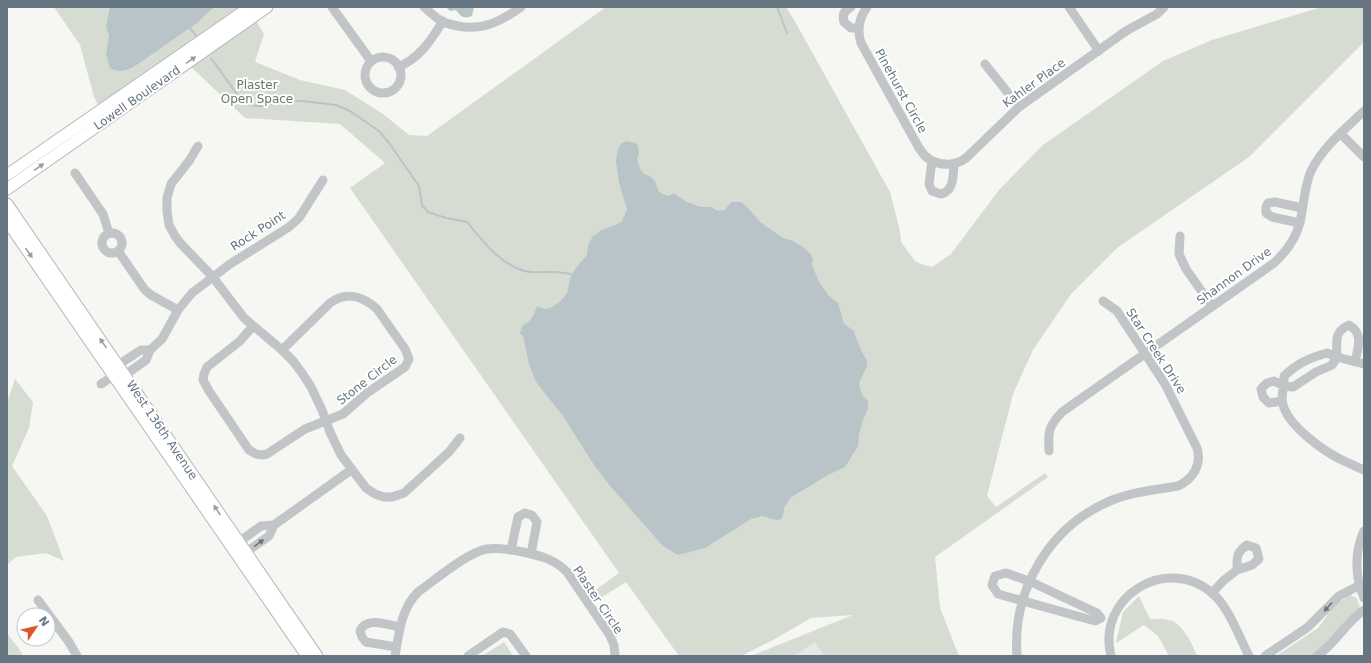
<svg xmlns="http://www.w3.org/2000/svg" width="1371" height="663" viewBox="0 0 1371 663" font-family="'DejaVu Sans',sans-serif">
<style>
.built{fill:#e6e7e6}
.green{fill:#d7dcd3}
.water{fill:#b9c4c8}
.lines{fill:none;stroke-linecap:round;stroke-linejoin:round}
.stream{stroke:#b9c4c8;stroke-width:2}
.major-casing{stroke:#b4b8bc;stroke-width:13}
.minor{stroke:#c1c5c8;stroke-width:9}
.major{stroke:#fff;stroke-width:11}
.oneway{fill:#939ea8}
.oneway2{fill:#657582}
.labels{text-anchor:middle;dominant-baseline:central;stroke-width:4;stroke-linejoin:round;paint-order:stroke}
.street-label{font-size:12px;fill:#657582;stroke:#fff}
.park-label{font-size:12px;fill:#687a64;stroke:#fff}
</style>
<rect width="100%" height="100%" fill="#f6f6f2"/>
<path class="built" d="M 815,641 L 824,656 L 794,656 Z"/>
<g class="green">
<path d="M 54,7 L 243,7 L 100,108 L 94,97 L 80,45 Z"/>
<path d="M 606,7 L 786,7 L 793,18 L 890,192 L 900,231 L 901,242 L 915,261 L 921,264 L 932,267 L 951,254 L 999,190 L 1043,145 L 1163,61 L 1212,40 L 1322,7 L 1364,7 L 1364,42 L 1249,157 L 1117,248 L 1071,294 L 1033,350 L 1013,394 L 987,496 L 996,507 L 1045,473 L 1048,477 L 935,557 L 940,608 L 959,656 L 824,656 L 815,642 L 794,656 L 751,656 L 853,615 L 811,618 L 773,640 L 741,656 L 679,656 L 626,582 L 594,602 L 590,594 L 619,573 L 350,188 L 385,163 L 340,124 L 245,118 L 190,66 L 256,21 L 264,34 L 255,62 L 300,80 L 345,90 L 383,114 L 409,135 L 427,136 Z"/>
<path d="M 15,379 L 33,402 L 29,428 L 12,466 L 47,516 L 64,561 L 46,553 L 16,557 L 7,565 L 7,403 Z"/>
<path d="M 1350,595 L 1357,598 L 1360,608 L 1331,642 L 1315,655 L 1276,656 L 1318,628 L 1335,605 Z"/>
<path d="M 1139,596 L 1150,619 C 1156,619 1163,618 1169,620 C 1182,622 1193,645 1197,656 L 1169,656 L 1158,636 L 1144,625 L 1116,643 L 1123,612 Z"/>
<path d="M 7,633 L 22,653 L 21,656 L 7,656 Z"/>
<path d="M 504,642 L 513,656 L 482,656 Z"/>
</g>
<g class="water">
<path d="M 110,7 L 215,7 L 206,14 L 197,23 L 138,64 C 129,70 119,74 110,68 L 106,55 L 109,36 L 106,27 Z"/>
<path d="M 446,7 L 474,7 L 472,16 C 464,19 461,17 456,10 L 450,11 Z"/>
<path d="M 626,141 L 635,143 L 638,146 L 639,154 L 637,159 C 639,165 640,172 646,175 C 650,176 651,177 654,180 C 660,190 654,191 668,196 L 674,193 L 685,201 L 701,207 L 711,207 L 718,211 L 725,210 L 731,202 L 741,202 L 746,206 L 760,222 L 783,238 L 793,241 L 803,247 L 811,254 L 813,260 L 812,265 L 819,282 L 828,295 L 838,303 L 844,324 L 853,330 L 861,350 L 867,361 L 867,366 L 859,383 L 860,388 L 863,396 L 868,401 L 868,409 L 863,420 L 859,434 L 858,446 L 845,467 L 828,475 L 790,498 L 784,508 L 783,515 L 781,519 L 777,520 L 762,516 L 751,519 L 705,548 L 678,555 L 663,546 L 611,487 L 594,465 L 563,416 L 536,382 L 529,364 L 523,336 L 520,334 L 522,326 C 531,322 534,315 537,306 C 540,307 543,309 546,309 C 554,308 564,299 568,291 C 569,287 568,283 570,279 C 574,269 580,263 587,255 L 588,245 L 593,236 L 602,230 L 618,224 L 622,221 L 626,212 L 627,209 L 619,183 L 616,161 L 618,149 L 621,144 Z"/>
</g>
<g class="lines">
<g class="stream">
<path d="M 777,7 L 787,33"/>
<path d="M 190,28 L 196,36"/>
<path d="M 211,58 L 239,97 L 246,103 L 255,106 L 264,106 L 280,101 L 303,101 L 336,105 L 350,111 L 379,131 L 389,143 L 419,186 L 422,205 L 428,212 L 446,218 L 467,222 C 482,241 505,270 531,272 C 545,273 559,270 573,275"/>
</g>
<defs>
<g id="major">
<path d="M 7,175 L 250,7"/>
<path d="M 7,189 L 267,7"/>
<path d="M 7,204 L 317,656"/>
<path d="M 7,221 L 307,656"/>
</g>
</defs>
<use href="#major" class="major-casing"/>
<g class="minor">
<path d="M 332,7 L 371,61"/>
<path d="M 424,7 C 430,12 436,18 443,22 C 448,24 453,25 458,26 C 483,31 501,21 521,7"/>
<path d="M 851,7 C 844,10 842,15 844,22 L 851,28 L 858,28"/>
<path d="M 867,7 C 859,18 857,30 861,43 L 919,148 L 925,156 L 932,161 L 929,184 L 932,191 L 941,194 C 954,191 953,176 954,164"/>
<path d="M 1069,7 L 1099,51"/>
<circle cx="383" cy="75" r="18"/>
<path d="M 985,64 L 1019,107"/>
<path d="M 398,67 C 419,59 432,39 443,21"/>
<path d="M 1341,134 L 1364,157"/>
<path d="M 198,146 L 189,161 L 171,184 L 167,198 L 167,211 L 169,225 L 175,236 L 181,244 L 212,276 L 244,318 L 282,350 L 293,361 L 302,373 L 311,387 L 322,410 L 330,432 L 341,455 L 366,488 L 375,494 L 384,497 L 392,497 L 404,493 L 449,452 L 460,438"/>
<path d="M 932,161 C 944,166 955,166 966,158 L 1019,107 L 1126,31 L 1157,14 L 1164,7"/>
<path d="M 75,173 L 103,214 L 109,233"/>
<path d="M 1300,223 L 1272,217 L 1266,213 L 1266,207 L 1268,203 L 1275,202 L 1302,208"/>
<circle cx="112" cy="243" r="10"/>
<path d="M 1180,236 L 1179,254 L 1186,269 L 1212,306"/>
<path d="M 118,251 L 145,290 L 151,295 L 178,310"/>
<path d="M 253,326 L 240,341 L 207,367 L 204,374 L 203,380 L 209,391 L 249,450 L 256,454 L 262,455 L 267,454 L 305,429 L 343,414 L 367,393 L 405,367 L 409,359 L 405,349 L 377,309 C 363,296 346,291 330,303 L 282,350"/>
<path d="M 1327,353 L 1337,357 L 1332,365 L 1316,372 L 1293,387 L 1284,386 L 1284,376 C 1298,363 1309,358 1327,353 Z"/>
<path d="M 1355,362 C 1358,347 1364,334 1349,325 C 1333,332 1337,343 1337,357 L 1364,364"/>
<path d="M 116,371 L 118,365 L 141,350 L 150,350"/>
<path d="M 119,375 L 125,375 L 146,360 L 150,350 L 162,339 L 178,310 L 192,293 L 230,264 L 289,227 L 299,218 L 323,180"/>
<path d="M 101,384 L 113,376"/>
<path d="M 1282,401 L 1269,403 L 1263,397 L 1261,389 L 1267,383 L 1274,381 L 1284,386 C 1282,393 1281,401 1284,408 C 1291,427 1321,449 1338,458 C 1347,463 1356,466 1364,470"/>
<path d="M 1049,451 C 1048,432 1048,427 1062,412 L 1274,263 C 1286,252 1296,239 1300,222 C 1304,205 1304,187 1311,171 C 1323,147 1345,129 1364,111"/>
<path d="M 1364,531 C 1354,552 1355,577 1364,598"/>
<path d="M 235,545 L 261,526 L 274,525 L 351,470"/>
<path d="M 511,550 L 518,517 L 525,513 L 528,514 L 532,515 L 537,522 L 531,554"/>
<path d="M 242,555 L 269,536 L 274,525"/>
<path d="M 1006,573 L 1029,581 L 1097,613 L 1101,618 L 1095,621 L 998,594 L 992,585 L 995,576 Z"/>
<path d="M 1212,593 L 1223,581 L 1237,570 L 1252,565 L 1259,559 L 1256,548 L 1247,545 C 1236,553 1237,557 1237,570"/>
<path d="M 38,600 L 69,642 L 77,656"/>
<path d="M 396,647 L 366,642 L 362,637 L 360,631 C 366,616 388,625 400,627"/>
<path d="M 395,656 C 399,633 401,609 418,592 C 435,580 468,552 487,549 C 499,547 512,550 523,552 C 541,556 554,559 567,572 L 609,634 L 614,645 L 615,656"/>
<path d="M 468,656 L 503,632 L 510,634 L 526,656"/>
<path d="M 1017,656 C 1012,590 1049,527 1110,501 C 1131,492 1155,490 1178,486 C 1193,479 1202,465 1197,448 L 1165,384 L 1117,311 L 1103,301"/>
<path d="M 1111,656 C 1096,597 1166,554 1212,593 C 1229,607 1239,637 1249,656"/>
<path d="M 1265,656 L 1308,627 L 1339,596 L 1360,585"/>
<path d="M 1317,656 C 1335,644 1345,623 1364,610"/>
</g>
<use href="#major" class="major"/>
</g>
<defs><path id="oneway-solid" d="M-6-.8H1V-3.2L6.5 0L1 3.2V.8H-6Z"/></defs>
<g class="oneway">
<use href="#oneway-solid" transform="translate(191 60) rotate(-35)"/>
<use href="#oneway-solid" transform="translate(39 167) rotate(-35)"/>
<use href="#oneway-solid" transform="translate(29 253) rotate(55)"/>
<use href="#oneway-solid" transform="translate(103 343) rotate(-125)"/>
<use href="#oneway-solid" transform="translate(217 510) rotate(-124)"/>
</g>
<g class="oneway2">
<use href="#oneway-solid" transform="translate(259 543) rotate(-36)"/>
<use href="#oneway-solid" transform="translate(1328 607) rotate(132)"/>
</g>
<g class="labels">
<g class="street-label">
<text transform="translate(1034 83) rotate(-36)">Kahler Place</text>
<text transform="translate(901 91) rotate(61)">Pinehurst Circle</text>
<text transform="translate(137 98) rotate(-35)">Lowell Boulevard</text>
<text transform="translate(258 231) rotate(-33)">Rock Point</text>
<text transform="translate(1234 276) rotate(-36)">Shannon Drive</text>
<text transform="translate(1156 351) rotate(57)">Star Creek Drive</text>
<text transform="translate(367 380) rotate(-38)">Stone Circle</text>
<text transform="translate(162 430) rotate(56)">West 136th Avenue</text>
<text transform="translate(598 600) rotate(56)">Plaster Circle</text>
</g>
<g class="park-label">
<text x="257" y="85">Plaster<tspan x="257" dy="14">Open Space</tspan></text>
</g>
</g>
<rect width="1371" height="663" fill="none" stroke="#657582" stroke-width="16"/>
<g transform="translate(36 627) rotate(55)"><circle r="19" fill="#ffffff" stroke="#c1c8cd"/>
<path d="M0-3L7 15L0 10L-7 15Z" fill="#dd552a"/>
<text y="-6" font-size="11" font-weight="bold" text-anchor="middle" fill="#657582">N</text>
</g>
</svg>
